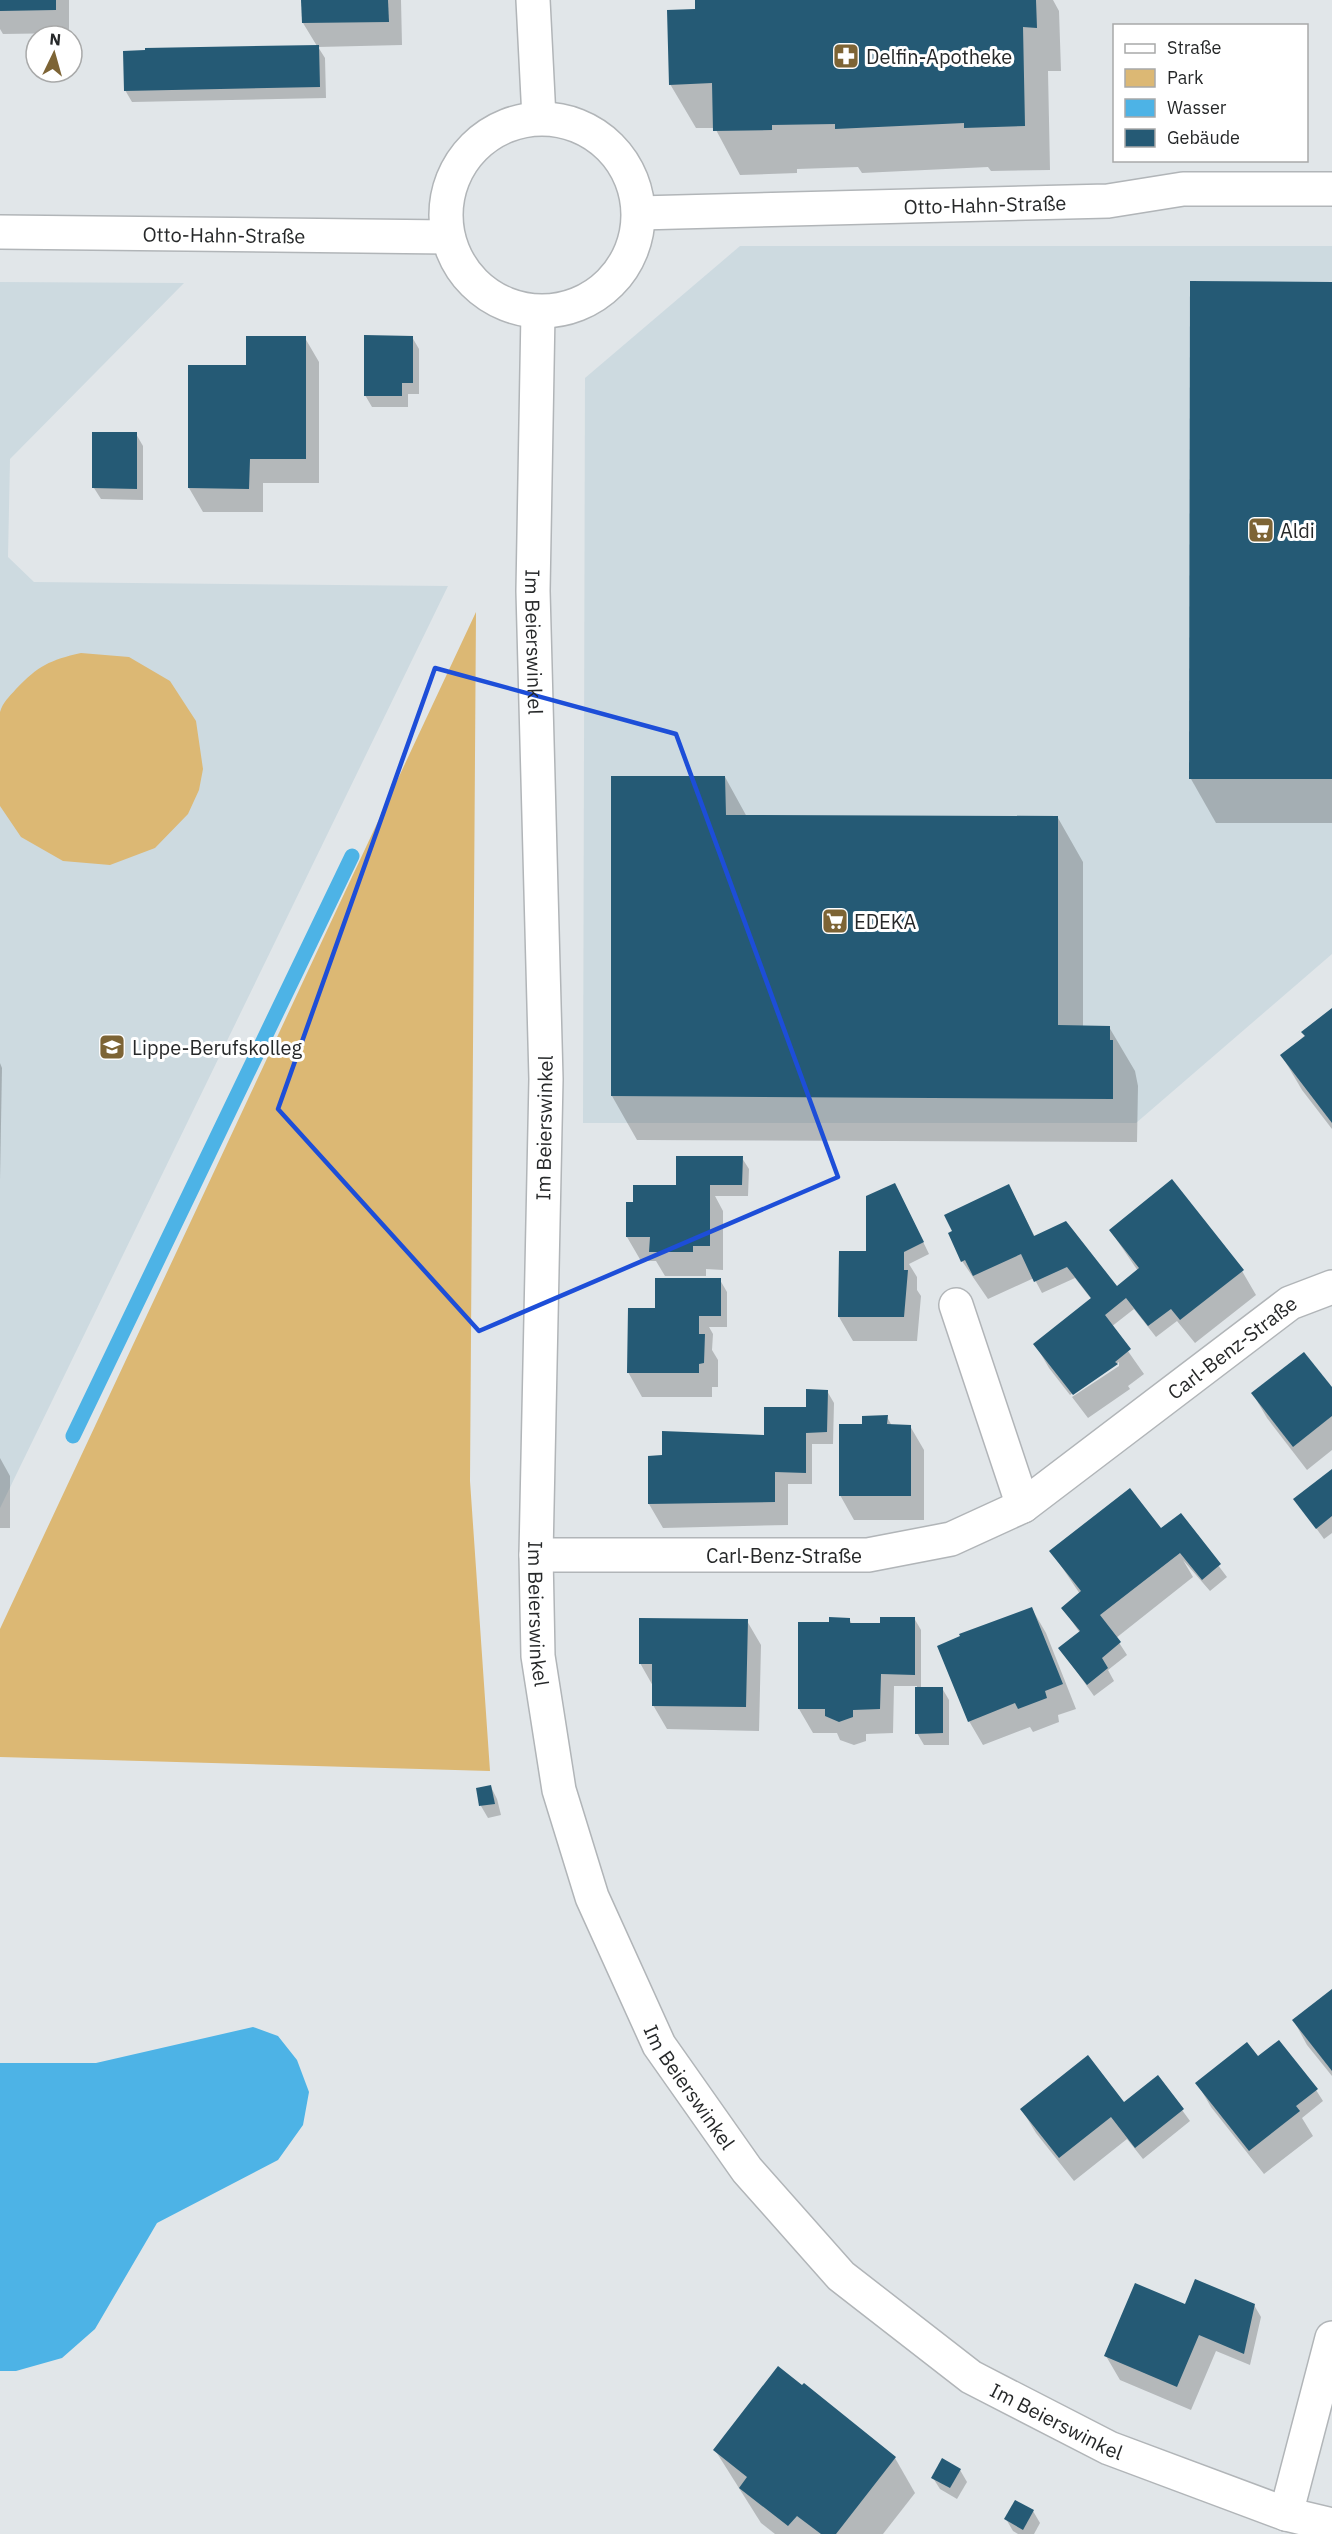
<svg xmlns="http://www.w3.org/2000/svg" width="1332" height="2534" viewBox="0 0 1332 2534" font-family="'IBM Plex Sans',sans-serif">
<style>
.built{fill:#cddae0}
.green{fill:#dcb874}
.water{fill:#4db3e6}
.shadow{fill:#0003}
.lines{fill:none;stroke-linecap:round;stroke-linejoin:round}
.stream{stroke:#4db3e6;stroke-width:15}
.building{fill:#255a75}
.minor-casing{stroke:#b1b5b8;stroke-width:36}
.minor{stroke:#fff;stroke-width:33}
.marked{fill:none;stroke:#1d4ed8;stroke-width:4.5;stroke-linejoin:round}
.labels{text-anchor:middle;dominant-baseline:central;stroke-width:6;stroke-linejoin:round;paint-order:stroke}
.poi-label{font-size:20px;fill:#262829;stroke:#fff;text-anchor:start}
.street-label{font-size:20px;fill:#262829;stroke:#fff}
</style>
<rect width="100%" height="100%" fill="#e1e6e9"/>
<g class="built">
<path d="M 740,246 L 1332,246 L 1332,954 L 1136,1123 L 583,1123 L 585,378 Z"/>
<path d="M 0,282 L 184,283 L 10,459 L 8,557 L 34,582 L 448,586 L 0,1508 Z"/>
</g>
<g class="green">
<path d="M 476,612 L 470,1481 L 490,1771 L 0,1757 L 0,1629 Z"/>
<path d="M 81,653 L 129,657 L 170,681 L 196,721 L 203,769 L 199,790 L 188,814 L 155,848 L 110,865 L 63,861 L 21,837 L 0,806 L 0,712 C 3,702 9,697 16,689 C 38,666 50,660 81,653 Z"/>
</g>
<path class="water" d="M 253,2027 L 278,2036 L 297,2060 L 309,2092 L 303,2125 L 278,2160 L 157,2223 L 95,2329 L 62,2358 L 16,2371 L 0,2371 L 0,2063 L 96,2063 Z"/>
<g class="shadow">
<path d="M 0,0 L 69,0 L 69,33 L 3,34 L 0,29 Z"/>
<path d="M 303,0 L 401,0 L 402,45 L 318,47 L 325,58 L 326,98 L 132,102 L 125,90 L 317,46 L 303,23 Z"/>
<path d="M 697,0 L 1053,0 L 1059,11 L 1061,71 L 1048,71 L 1050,170 L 991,171 L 988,167 L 862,173 L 858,167 L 797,169 L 797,173 L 740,175 L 715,128 L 696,128 L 670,84 L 697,11 Z"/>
<path d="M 1332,283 L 1332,823 L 1216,823 L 1191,779 Z"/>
<path d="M 412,337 L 419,349 L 419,394 L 408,394 L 408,407 L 372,407 L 365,395 Z"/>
<path d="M 305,338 L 319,362 L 319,483 L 263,483 L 263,512 L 203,512 L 189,488 L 248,367 Z"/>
<path d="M 136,434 L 143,446 L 143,500 L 101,499 L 94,488 Z"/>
<path d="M 725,777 L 747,817 L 1058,818 L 1083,862 L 1083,1027 L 1109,1027 L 1135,1071 L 1138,1086 L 1137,1142 L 637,1140 L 612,1096 Z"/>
<path d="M 1332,1011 L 1332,1129 L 1302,1090 L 1282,1056 Z"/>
<path d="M 0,1063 L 2,1068 L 0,1180 Z"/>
<path d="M 742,1158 L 749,1169 L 748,1196 L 715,1196 L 723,1211 L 723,1270 L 706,1269 L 706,1276 L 665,1276 L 656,1261 L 641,1261 L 627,1237 L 635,1204 Z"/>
<path d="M 895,1184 L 929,1254 L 909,1264 L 917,1277 L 917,1290 L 921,1296 L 917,1341 L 853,1341 L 839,1317 L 869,1253 Z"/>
<path d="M 1009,1186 L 1035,1237 L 1117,1288 L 1138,1271 L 1110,1230 L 1242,1271 L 1256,1295 L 1195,1343 L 1177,1321 L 1156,1337 L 1134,1309 L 1111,1327 L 1144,1374 L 1128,1386 L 1130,1389 L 1088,1418 L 1072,1397 L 1119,1366 L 1119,1362 L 1070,1395 L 1049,1368 L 1035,1344 L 1092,1300 L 1075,1278 L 1042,1293 L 1034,1278 L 988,1299 L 962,1261 Z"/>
<path d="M 720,1280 L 727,1292 L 727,1327 L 709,1327 L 713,1334 L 712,1350 L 718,1360 L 718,1387 L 712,1387 L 712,1397 L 642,1397 L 628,1372 L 658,1309 Z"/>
<path d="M 1332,1390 L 1332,1450 L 1307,1470 L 1267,1418 L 1253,1394 Z"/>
<path d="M 827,1391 L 834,1403 L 833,1444 L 812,1444 L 812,1484 L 788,1484 L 788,1525 L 663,1528 L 649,1504 L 650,1457 L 664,1457 L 765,1436 L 808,1409 Z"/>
<path d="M 887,1417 L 892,1426 L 910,1426 L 924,1450 L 924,1520 L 854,1520 L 840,1495 L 864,1426 Z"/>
<path d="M 0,1458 L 10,1476 L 10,1528 L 0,1528 Z"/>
<path d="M 1332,1471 L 1332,1533 L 1324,1539 L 1295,1499 Z"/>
<path d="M 1180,1515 L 1227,1577 L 1210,1591 L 1183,1560 L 1193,1577 L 1116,1638 L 1127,1655 L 1108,1670 L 1114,1681 L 1094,1696 L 1060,1648 L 1080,1633 L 1063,1608 L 1080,1594 L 1051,1551 L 1161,1530 Z"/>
<path d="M 1032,1609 L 1046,1633 L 1076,1709 L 1058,1715 L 1059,1722 L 1033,1732 L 1030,1727 L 983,1745 L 969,1721 Z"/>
<path d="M 914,1618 L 921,1630 L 921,1689 L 942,1688 L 949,1700 L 949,1745 L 924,1745 L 917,1733 L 917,1686 L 894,1686 L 893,1733 L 866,1734 L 866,1741 L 854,1745 L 840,1740 L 837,1733 L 813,1733 L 799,1709 L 830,1624 L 849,1619 L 852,1624 L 882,1624 Z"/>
<path d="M 747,1621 L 761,1645 L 759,1731 L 667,1729 L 653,1705 L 653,1686 L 640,1663 Z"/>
<path d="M 491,1787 L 497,1799 L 501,1815 L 488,1818 L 481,1806 L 478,1789 Z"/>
<path d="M 1332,1990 L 1332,2076 L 1307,2045 L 1294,2021 Z"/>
<path d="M 1257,2059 L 1316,2090 L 1323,2101 L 1302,2118 L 1313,2136 L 1264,2174 L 1211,2107 L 1197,2083 Z"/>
<path d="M 1158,2077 L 1190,2121 L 1143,2159 L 1127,2139 L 1074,2181 L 1036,2133 L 1022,2110 L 1123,2104 Z"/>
<path d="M 1254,2305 L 1261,2317 L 1250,2365 L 1216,2351 L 1191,2410 L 1120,2380 L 1106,2356 L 1185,2306 Z"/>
<path d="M 804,2385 L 895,2458 L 915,2493 L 883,2534 L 775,2534 L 761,2523 L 715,2450 Z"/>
<path d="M 960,2470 L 967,2482 L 957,2499 L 940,2489 L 933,2478 Z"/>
<path d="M 1033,2511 L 1040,2523 L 1034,2534 L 1018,2534 L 1013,2531 L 1006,2519 Z"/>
</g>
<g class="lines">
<path class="stream" d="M 73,1436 L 352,856"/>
</g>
<g class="building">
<path d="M 0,0 L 56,0 L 56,10 L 0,11 Z"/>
<path d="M 301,0 L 388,0 L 389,22 L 302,23 Z"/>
<path d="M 695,0 L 1036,0 L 1037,28 L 1023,27 L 1025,126 L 964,128 L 964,123 L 835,129 L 835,124 L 772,125 L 772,130 L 713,131 L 712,83 L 669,85 L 667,10 L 695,9 Z"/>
<path d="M 319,45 L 320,87 L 124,91 L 123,51 L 145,50 L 145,48 Z"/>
<path d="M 1190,281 L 1332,282 L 1332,779 L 1189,779 Z"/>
<path d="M 364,335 L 413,336 L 413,383 L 402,383 L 402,396 L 364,396 Z"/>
<path d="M 246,336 L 306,336 L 306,459 L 250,459 L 249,489 L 188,488 L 188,365 L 246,365 Z"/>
<path d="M 92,432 L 137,432 L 137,489 L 92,488 Z"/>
<path d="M 611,776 L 725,776 L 726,815 L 1058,816 L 1058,1025 L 1110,1026 L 1110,1040 L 1113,1040 L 1113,1099 L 611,1096 Z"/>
<path d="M 1332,1008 L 1332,1123 L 1280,1055 L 1305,1036 L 1301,1032 Z"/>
<path d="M 676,1156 L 743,1156 L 742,1185 L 710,1185 L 710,1246 L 693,1246 L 693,1252 L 649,1252 L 650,1237 L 626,1237 L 626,1202 L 633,1202 L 633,1185 L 676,1185 Z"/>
<path d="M 1172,1179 L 1244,1270 L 1180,1320 L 1171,1309 L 1148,1326 L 1126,1298 L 1105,1315 L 1131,1349 L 1115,1362 L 1118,1364 L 1073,1395 L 1033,1344 L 1091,1298 L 1067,1267 L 1034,1282 L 1021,1254 L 973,1276 L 965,1260 L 961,1262 L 948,1233 L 952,1231 L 944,1215 L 1009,1184 L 1034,1236 L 1066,1221 L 1117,1286 L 1139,1268 L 1109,1230 Z"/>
<path d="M 895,1183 L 924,1242 L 904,1252 L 904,1270 L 908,1270 L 904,1317 L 838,1317 L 839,1251 L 866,1251 L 866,1196 Z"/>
<path d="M 655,1278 L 721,1278 L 721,1316 L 699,1316 L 699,1334 L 705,1334 L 704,1363 L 699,1364 L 699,1373 L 627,1373 L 628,1308 L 655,1308 Z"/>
<path d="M 1304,1352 L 1332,1387 L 1332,1416 L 1293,1447 L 1251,1393 Z"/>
<path d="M 806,1389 L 828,1390 L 827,1432 L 806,1433 L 806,1473 L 775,1472 L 775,1502 L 648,1504 L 648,1456 L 662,1455 L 662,1431 L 764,1435 L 764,1407 L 806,1407 Z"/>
<path d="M 888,1415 L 887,1424 L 911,1425 L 911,1496 L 839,1496 L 839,1424 L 862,1424 L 862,1416 Z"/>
<path d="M 1332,1469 L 1332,1516 L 1316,1529 L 1293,1499 Z"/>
<path d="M 1130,1488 L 1161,1528 L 1181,1513 L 1221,1564 L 1202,1580 L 1180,1553 L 1100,1615 L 1121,1642 L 1102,1658 L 1108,1668 L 1087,1685 L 1058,1648 L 1080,1631 L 1061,1608 L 1081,1591 L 1049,1551 Z"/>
<path d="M 1032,1607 L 1063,1684 L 1045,1691 L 1047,1698 L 1018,1709 L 1015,1703 L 968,1722 L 937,1646 L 960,1636 L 959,1634 Z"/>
<path d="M 829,1617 L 850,1618 L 850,1623 L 880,1623 L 880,1617 L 915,1617 L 915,1675 L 881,1674 L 880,1709 L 853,1710 L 853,1717 L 839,1722 L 825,1716 L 825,1709 L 798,1709 L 798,1622 L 829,1622 Z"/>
<path d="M 639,1618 L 748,1619 L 746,1707 L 652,1706 L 652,1664 L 639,1664 Z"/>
<path d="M 915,1687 L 943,1687 L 943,1733 L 915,1734 Z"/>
<path d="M 491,1785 L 495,1804 L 479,1806 L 476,1788 Z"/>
<path d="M 1332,1989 L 1332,2071 L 1292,2020 Z"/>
<path d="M 1279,2040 L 1318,2089 L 1296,2106 L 1300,2111 L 1249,2151 L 1195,2083 L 1247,2042 L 1258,2056 Z"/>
<path d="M 1088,2055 L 1124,2102 L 1158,2075 L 1184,2109 L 1135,2148 L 1111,2117 L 1059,2158 L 1020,2109 Z"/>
<path d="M 1195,2279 L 1255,2304 L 1244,2354 L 1199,2335 L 1177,2387 L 1104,2356 L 1135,2283 L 1185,2304 Z"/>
<path d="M 778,2366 L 802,2385 L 804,2383 L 896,2457 L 836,2534 L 821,2534 L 797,2516 L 788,2526 L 739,2488 L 747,2477 L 713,2450 Z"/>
<path d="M 942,2458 L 961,2469 L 950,2488 L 931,2478 Z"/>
<path d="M 1015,2500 L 1034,2510 L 1023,2530 L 1004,2519 Z"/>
</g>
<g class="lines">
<defs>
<g id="minor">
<path d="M 533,0 L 539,118"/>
<circle cx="542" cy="215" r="96"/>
<path id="s1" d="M 639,213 L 1108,201 L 1183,189 L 1332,189"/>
<path id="s2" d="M 0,232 L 448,237"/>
<path id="s3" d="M 538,312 L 533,591 L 546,1079 L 536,1555 L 538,1656 L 559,1790 L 592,1897 L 659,2045 L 747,2170 L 841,2276 L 971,2377 L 1109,2448 L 1286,2514 L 1332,2525"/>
<path d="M 956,1305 L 1023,1506"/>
<path id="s4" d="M 536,1555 L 868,1555 L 951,1539 L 1023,1506 L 1290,1303 L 1332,1287"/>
<path d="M 1286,2514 L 1332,2338"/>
</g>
</defs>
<use href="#minor" class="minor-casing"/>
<use href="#minor" class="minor"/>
</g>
<path class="marked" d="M 435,668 L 676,734 L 838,1177 L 479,1331 L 278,1109 Z"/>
<defs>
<symbol id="pharmacy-square" viewBox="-11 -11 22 22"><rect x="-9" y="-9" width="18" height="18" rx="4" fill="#7d6435" stroke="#fff"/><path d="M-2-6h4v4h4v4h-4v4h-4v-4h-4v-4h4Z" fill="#fff"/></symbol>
<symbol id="supermarket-square" viewBox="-11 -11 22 22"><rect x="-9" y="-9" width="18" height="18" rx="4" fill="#7d6435" stroke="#fff"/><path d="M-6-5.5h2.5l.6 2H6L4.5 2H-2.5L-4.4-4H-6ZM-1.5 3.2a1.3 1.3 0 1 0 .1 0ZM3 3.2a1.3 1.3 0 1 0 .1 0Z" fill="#fff"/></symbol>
<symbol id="school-square" viewBox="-11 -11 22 22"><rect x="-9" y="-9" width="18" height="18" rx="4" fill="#7d6435" stroke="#fff"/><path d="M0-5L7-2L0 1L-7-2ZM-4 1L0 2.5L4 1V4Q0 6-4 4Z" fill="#fff"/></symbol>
</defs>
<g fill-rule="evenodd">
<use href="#pharmacy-square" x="831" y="41" width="30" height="30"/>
<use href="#supermarket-square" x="1246" y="515" width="30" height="30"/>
<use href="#supermarket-square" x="820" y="906" width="30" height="30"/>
<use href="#school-square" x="97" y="1032" width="30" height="30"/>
</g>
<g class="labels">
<g class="poi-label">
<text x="866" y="56">Delfin-Apotheke</text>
<text x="1280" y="530">Aldi</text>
<text x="854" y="921">EDEKA</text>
<text x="132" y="1047">Lippe-Berufskolleg</text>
</g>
<g class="street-label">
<text stroke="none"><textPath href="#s1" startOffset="346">Otto-Hahn-Straße</textPath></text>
<text stroke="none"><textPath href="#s2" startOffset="224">Otto-Hahn-Straße</textPath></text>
<text stroke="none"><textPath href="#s3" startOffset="330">Im Beierswinkel</textPath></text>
<text transform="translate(544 1128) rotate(-89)">Im Beierswinkel</text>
<text stroke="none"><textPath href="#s4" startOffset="758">Carl-Benz-Straße</textPath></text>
<text stroke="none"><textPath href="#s4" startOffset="248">Carl-Benz-Straße</textPath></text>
<text stroke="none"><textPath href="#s3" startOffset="1302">Im Beierswinkel</textPath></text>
<text stroke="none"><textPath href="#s3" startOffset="1806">Im Beierswinkel</textPath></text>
<text stroke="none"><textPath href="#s3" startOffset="2310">Im Beierswinkel</textPath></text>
</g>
</g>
<rect x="1113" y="24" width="195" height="138" fill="#ffffff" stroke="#a8a9a9" stroke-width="1.5"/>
<rect x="1125" y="44" width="30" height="9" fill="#ffffff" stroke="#a8a9a9" stroke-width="1.5"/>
<text x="1167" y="54" font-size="18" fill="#262829">Straße</text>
<rect x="1125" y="69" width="30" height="18" fill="#dcb874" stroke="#a8a9a9" stroke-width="1.5"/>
<text x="1167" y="84" font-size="18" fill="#262829">Park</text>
<rect x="1125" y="99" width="30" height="18" fill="#4db3e6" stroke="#a8a9a9" stroke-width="1.5"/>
<text x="1167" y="114" font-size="18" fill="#262829">Wasser</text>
<rect x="1125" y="129" width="30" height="18" fill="#255a75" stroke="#a8a9a9" stroke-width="1.5"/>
<text x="1167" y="144" font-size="18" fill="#262829">Gebäude</text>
<g transform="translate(54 54) rotate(5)"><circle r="28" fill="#ffffff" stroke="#a8a9a9" stroke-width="1.5"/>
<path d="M0-4.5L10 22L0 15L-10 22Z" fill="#7d6435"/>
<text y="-9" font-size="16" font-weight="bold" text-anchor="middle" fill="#262829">N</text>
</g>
</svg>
